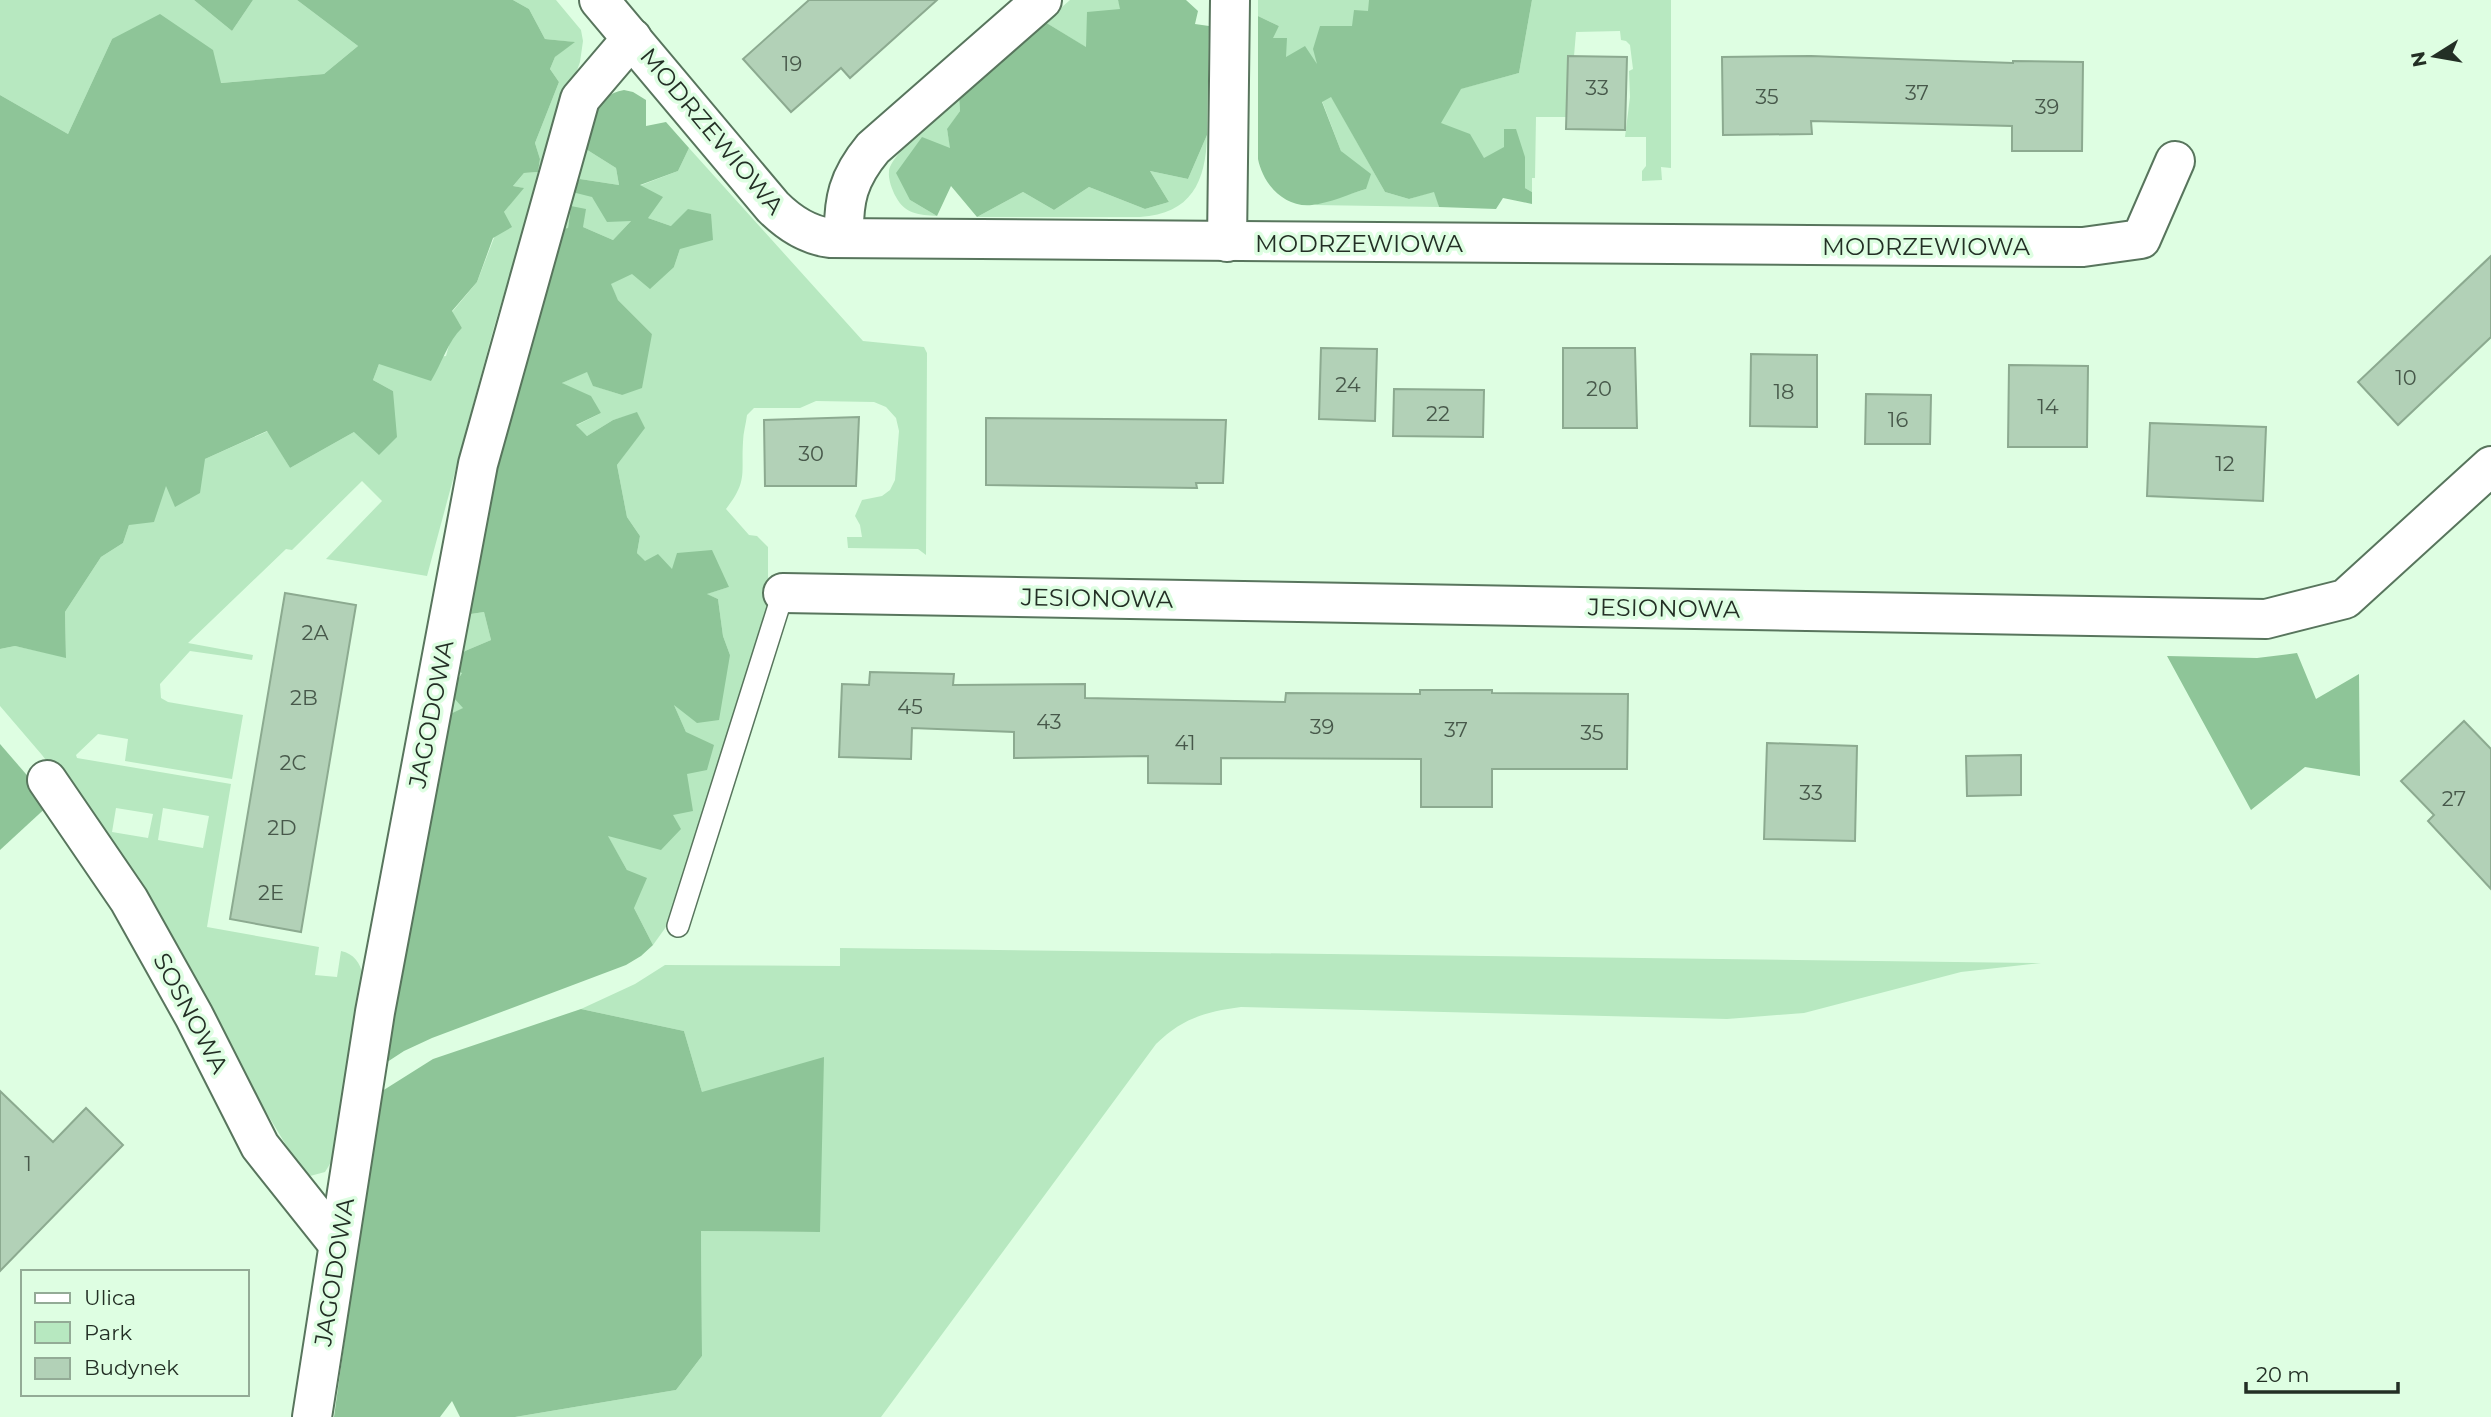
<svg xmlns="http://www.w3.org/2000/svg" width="2491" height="1417" viewBox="0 0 2491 1417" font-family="Montserrat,sans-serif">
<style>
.green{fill:#b7e8c0;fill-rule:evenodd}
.forest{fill:#8ec598}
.building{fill:#b2d1b7;stroke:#8caa90;stroke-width:2}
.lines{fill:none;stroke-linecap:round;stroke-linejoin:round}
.service-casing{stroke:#58755d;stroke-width:24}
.minor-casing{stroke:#58755d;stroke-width:42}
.service{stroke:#fff;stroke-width:21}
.minor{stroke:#fff;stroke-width:38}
.labels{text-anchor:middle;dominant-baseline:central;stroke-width:7;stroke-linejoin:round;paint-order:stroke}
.number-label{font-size:21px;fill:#47584a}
.street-label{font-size:24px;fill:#232f25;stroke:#defee2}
</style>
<rect width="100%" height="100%" fill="#defee2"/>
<g class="green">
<path d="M 0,0 L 194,0 L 232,31 L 253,0 L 297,0 L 358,46 L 324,74 L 220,83 L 112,39 L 68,134 L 0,95 Z"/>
<path d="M 513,0 L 556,0 L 581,30 L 583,41 L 580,62 L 544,161 L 494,327 L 427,576 L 326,559 L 382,501 L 362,481 L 292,550 L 286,549 L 188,643 L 253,655 L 252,660 L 190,651 L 160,684 L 161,698 L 168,702 L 243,715 L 232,779 L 125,761 L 128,739 L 98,734 L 76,755 L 77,758 L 231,784 L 207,927 L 319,947 L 315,975 L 337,977 L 341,951 C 354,954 360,962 363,976 L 333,1159 L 325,1172 L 310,1176 L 301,1170 L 84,810 L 42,755 L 0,706 L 0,649 L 15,646 L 66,657 L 65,612 L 101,557 L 123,543 L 129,525 L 167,484 L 205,459 L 268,431 L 290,468 L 354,432 L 393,391 L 373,380 L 379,364 L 446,356 L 451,338 L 462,328 L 452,312 L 477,282 L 504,212 L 523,188 L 513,186 L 524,173 L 538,172 L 540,159 L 535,143 L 559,82 L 550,69 L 555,57 L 573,42 L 545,39 L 529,9 ZM 116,808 L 153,814 L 148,838 L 112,832 ZM 163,808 L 209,816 L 203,848 L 158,840 Z"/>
<path d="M 1070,0 L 1118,0 L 1121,9 L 1087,48 L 1045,22 Z"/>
<path d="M 1258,0 L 1369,0 L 1369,11 L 1353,26 L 1318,67 L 1286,58 L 1272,38 L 1279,26 L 1258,16 Z"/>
<path d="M 1532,0 L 1671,0 L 1671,168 L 1661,167 L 1662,180 L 1642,181 L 1642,171 L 1646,166 L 1646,137 L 1625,137 L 1630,97 L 1629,71 L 1633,69 L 1630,45 L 1626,41 L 1621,40 L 1620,31 L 1576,32 L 1574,56 L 1568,56 L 1567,117 L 1536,117 L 1535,178 L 1532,178 L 1532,192 L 1525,188 L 1525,157 L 1505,147 L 1484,159 L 1440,123 L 1460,89 L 1519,73 Z"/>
<path d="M 1331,96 L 1385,192 L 1409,199 L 1435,191 L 1439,207 L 1314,205 L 1366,189 L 1341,151 L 1322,101 Z"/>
<path d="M 959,97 L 960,111 L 947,130 L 951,149 L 910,200 L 937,216 C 919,215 905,214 896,197 C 892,190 888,179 889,171 C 892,152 943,112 959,97 Z"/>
<path d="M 1207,135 C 1206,182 1191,214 1140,217 L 977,217 L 1023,192 L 1054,210 L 1089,187 L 1145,209 L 1169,202 L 1150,171 L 1188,179 Z"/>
<path d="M 581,146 L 616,168 L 619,185 L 580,179 L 592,197 L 632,220 L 613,240 L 583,227 L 571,206 L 568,229 L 559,230 Z"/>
<path d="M 689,148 L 863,341 L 924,347 L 927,353 L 926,555 L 918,549 L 848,548 L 847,537 L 862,537 L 860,525 L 855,516 L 862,500 L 882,496 L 890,490 L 895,480 L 899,431 L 896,418 L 886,407 L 874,402 L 816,401 L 800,408 L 754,408 L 747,415 C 746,424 743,433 743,442 C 741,474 748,481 726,509 L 749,535 L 757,536 L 768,547 L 768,607 L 676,913 L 653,945 L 634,908 L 627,870 L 607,835 L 673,815 L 687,774 L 686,732 L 673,703 L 730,655 L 723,636 L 718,599 L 706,594 L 729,587 L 644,561 L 637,553 L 640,536 L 627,517 L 617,465 L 644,428 L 637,413 L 613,420 L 587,436 L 575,426 L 601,413 L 562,383 L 587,371 L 594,386 L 622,395 L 652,334 L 618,300 L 610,284 L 632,273 L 674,267 L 680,249 L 671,226 L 648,218 L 639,186 L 678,171 Z"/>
<path d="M 484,612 L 491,640 L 465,651 L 462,673 L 455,684 L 464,708 L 448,715 L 464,615 Z"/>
<path d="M 840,948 L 2041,963 L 1961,972 L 1804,1013 L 1727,1019 L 1241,1007 C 1205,1012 1183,1018 1156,1044 L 881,1417 L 515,1417 L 676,1390 L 702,1356 L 701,1231 L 819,1232 L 702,1092 L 684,1031 L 581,1009 L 635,984 L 665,965 L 840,966 Z"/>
</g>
<g class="forest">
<path d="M 194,0 L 253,0 L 232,31 Z"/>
<path d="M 297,0 L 513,0 L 529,9 L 545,39 L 575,42 L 555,57 L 550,69 L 559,82 L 535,143 L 540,159 L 538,172 L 524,173 L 513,186 L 524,188 L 504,212 L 512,227 L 493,238 L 477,282 L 452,311 L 462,328 C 448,341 442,363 431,381 L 379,364 L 373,380 L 393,391 L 397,437 L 379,455 L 354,432 L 290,468 L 267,431 L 205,459 L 200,493 L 175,507 L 166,486 L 154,522 L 129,525 L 123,543 L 101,557 L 65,612 L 66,658 L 15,646 L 0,649 L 0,95 L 68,134 L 112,39 L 160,14 L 213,50 L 221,83 L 324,74 L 358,46 Z"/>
<path d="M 1118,0 L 1186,0 L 1198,11 L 1195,24 L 1209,26 L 1207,135 L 1188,179 L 1150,171 L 1169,202 L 1145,209 L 1089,187 L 1054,210 L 1023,192 L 977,217 L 951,186 L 937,216 L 910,200 L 896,173 L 922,137 L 950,148 L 947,129 L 960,111 L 959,97 L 1045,22 L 1086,47 L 1087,12 L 1120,9 Z"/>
<path d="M 1369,0 L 1532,0 L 1519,73 L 1461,89 L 1441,123 L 1470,134 L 1484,158 L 1504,147 L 1504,129 L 1516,129 L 1525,157 L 1525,188 L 1532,192 L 1532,204 L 1503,198 L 1496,209 L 1439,207 L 1434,192 L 1409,199 L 1385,192 L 1331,97 L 1322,102 L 1341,151 L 1371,174 L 1366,189 C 1349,194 1330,203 1312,205 C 1284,208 1263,184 1258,159 L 1258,16 L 1279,26 L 1273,38 L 1287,38 L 1286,57 L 1305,46 L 1317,64 L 1313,49 L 1320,26 L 1352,26 L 1354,10 L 1368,11 Z"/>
<path d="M 624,90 L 633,92 L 646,100 L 646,126 L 666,122 L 689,148 L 678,171 L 640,185 L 663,197 L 648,218 L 671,226 L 688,209 L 711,214 L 713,240 L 680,249 L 674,267 L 650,289 L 632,274 L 611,284 L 618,300 L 652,334 L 642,388 L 622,395 L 593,386 L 587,372 L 562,383 L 591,396 L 601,413 L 576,425 L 587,436 L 613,420 L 637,412 L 645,428 L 617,465 L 627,517 L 640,536 L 637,553 L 645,561 L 658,554 L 672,569 L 677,553 L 712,550 L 729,587 L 707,594 L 718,599 L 723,636 L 730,655 L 719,720 L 697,723 L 674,705 L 686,732 L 714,745 L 707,770 L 687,774 L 693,811 L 673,815 L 681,829 L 661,850 L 608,836 L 627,870 L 647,878 L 634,908 L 653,945 L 641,956 L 626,965 L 432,1038 L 404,1051 L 378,1068 L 448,715 L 463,708 L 453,697 L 455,684 L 462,673 L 457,671 L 457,661 L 465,651 L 491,640 L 484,612 L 464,615 L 488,481 L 559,230 L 568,228 L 571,206 L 586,209 L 583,227 L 613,240 L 631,221 L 607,222 L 592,197 L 572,192 L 580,179 L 619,185 L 616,168 L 581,146 C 589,120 594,96 624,90 Z"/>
<path d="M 2297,653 L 2316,699 L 2359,674 L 2360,776 L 2305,767 L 2251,810 L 2167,656 L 2257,658 Z"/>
<path d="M 0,744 L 51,803 L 0,850 Z"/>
<path d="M 581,1009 L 684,1031 L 702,1092 L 824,1057 L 820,1232 L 701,1231 L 702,1356 L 676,1390 L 515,1417 L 460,1417 L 452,1401 L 440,1417 L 334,1417 L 379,1093 L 433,1059 Z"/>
</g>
<g class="building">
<path d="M 809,0 L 937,0 L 850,78 L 841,68 L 791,112 L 743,59 Z"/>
<path d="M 1568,56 L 1627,57 L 1625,130 L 1566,129 Z"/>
<path d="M 1811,56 L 2013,63 L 2013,61 L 2083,62 L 2082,151 L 2012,151 L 2012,126 L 1811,121 L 1812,134 L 1723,135 L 1722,57 Z"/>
<path d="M 2491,256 L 2491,337 L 2398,425 L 2358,382 Z"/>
<path d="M 1321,348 L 1377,349 L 1375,421 L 1319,419 Z"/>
<path d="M 1563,348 L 1635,348 L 1637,428 L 1563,428 Z"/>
<path d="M 1751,354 L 1817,355 L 1817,427 L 1750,426 Z"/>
<path d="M 2009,365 L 2088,366 L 2087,447 L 2008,447 Z"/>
<path d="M 1394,389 L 1484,390 L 1483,437 L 1393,436 Z"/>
<path d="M 1866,394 L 1931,395 L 1930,444 L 1865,444 Z"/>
<path d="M 859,417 L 856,486 L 765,486 L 764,420 Z"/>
<path d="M 986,418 L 1226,420 L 1223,483 L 1196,483 L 1197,488 L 986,485 Z"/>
<path d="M 2150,423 L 2266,427 L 2263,501 L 2147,496 Z"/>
<path d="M 285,593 L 356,605 L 301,932 L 230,919 Z"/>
<path d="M 870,672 L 954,674 L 953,685 L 1085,684 L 1085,698 L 1285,702 L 1286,693 L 1420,694 L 1420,690 L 1492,690 L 1492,693 L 1628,694 L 1627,769 L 1492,769 L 1492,807 L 1421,807 L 1421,759 L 1221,758 L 1221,784 L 1148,783 L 1148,756 L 1014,758 L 1014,732 L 912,728 L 911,759 L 839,757 L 842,684 L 869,685 Z"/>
<path d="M 2464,721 L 2491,749 L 2491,889 L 2428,821 L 2434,815 L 2401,781 Z"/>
<path d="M 1767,743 L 1857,746 L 1855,841 L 1764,839 Z"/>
<path d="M 2021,755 L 2021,795 L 1967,796 L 1966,756 Z"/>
<path d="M 0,1091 L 53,1142 L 86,1108 L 123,1145 L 0,1271 Z"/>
</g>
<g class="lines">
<defs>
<path id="service" d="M 678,926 L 783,593"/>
<g id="minor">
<path d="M 599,0 L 773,207 C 789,223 807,235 830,238 L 2083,247 L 2141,239 L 2175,161"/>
<path d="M 844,238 C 843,200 848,178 873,148 L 1042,0"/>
<path d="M 1227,242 L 1230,0"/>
<path d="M 783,593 L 2266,619 L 2345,599 L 2491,466"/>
<path d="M 47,780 L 129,900 L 194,1016 L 260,1146 L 338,1244"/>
<path d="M 312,1417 L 375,1012 L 478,464 L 580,99 L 632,38"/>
</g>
</defs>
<use href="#service" class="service-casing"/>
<use href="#minor" class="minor-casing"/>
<use href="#service" class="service"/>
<use href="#minor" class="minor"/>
</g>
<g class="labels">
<g class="number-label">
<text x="792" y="63">19</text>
<text x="1597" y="87">33</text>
<text x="1917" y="92">37</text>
<text x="1767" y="96">35</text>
<text x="2047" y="106">39</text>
<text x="2406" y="377">10</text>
<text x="1348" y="384">24</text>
<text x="1599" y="388">20</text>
<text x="1784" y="391">18</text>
<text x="2048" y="406">14</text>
<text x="1438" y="413">22</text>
<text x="1898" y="419">16</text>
<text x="811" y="453">30</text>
<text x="2225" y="463">12</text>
<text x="315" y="632">2A</text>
<text x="304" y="697">2B</text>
<text x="910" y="706">45</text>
<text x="1049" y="721">43</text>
<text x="1322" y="726">39</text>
<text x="1456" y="729">37</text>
<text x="1592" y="732">35</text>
<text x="1185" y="742">41</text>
<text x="293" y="762">2C</text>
<text x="1811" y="792">33</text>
<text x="2454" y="798">27</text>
<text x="282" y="827">2D</text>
<text x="271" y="892">2E</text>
<text x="28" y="1163">1</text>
</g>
<g class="street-label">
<text transform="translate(712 131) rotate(50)">MODRZEWIOWA</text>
<text x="1359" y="243">MODRZEWIOWA</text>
<text x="1926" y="246">MODRZEWIOWA</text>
<text transform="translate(1097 598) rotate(1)">JESIONOWA</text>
<text transform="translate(1664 608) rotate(1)">JESIONOWA</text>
<text transform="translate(431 714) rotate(-79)">JAGODOWA</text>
<text transform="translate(191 1013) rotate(62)">SOSNOWA</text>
<text transform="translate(334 1272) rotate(-81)">JAGODOWA</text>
</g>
</g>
<rect x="21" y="1270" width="228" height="126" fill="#defee2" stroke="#93ab96" stroke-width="2"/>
<rect x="35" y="1293" width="35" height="10" fill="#ffffff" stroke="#93ab96" stroke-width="2"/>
<text x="84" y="1305" font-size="21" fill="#232f25">Ulica</text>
<rect x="35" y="1322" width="35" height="21" fill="#b7e8c0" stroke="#93ab96" stroke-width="2"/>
<text x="84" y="1340" font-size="21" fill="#232f25">Park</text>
<rect x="35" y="1358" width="35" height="21" fill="#b2d1b7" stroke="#93ab96" stroke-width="2"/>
<text x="84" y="1375" font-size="21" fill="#232f25">Budynek</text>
<g transform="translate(2435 56) rotate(259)" stroke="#defee2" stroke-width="5" paint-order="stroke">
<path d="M0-5L12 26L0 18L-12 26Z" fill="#232f25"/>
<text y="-10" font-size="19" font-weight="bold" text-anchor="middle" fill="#232f25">N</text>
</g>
<path d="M2246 1382v10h152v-10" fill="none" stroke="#232f25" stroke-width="3.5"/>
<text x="2256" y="1382" font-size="21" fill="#232f25" stroke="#defee2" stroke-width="5" paint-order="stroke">20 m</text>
</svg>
